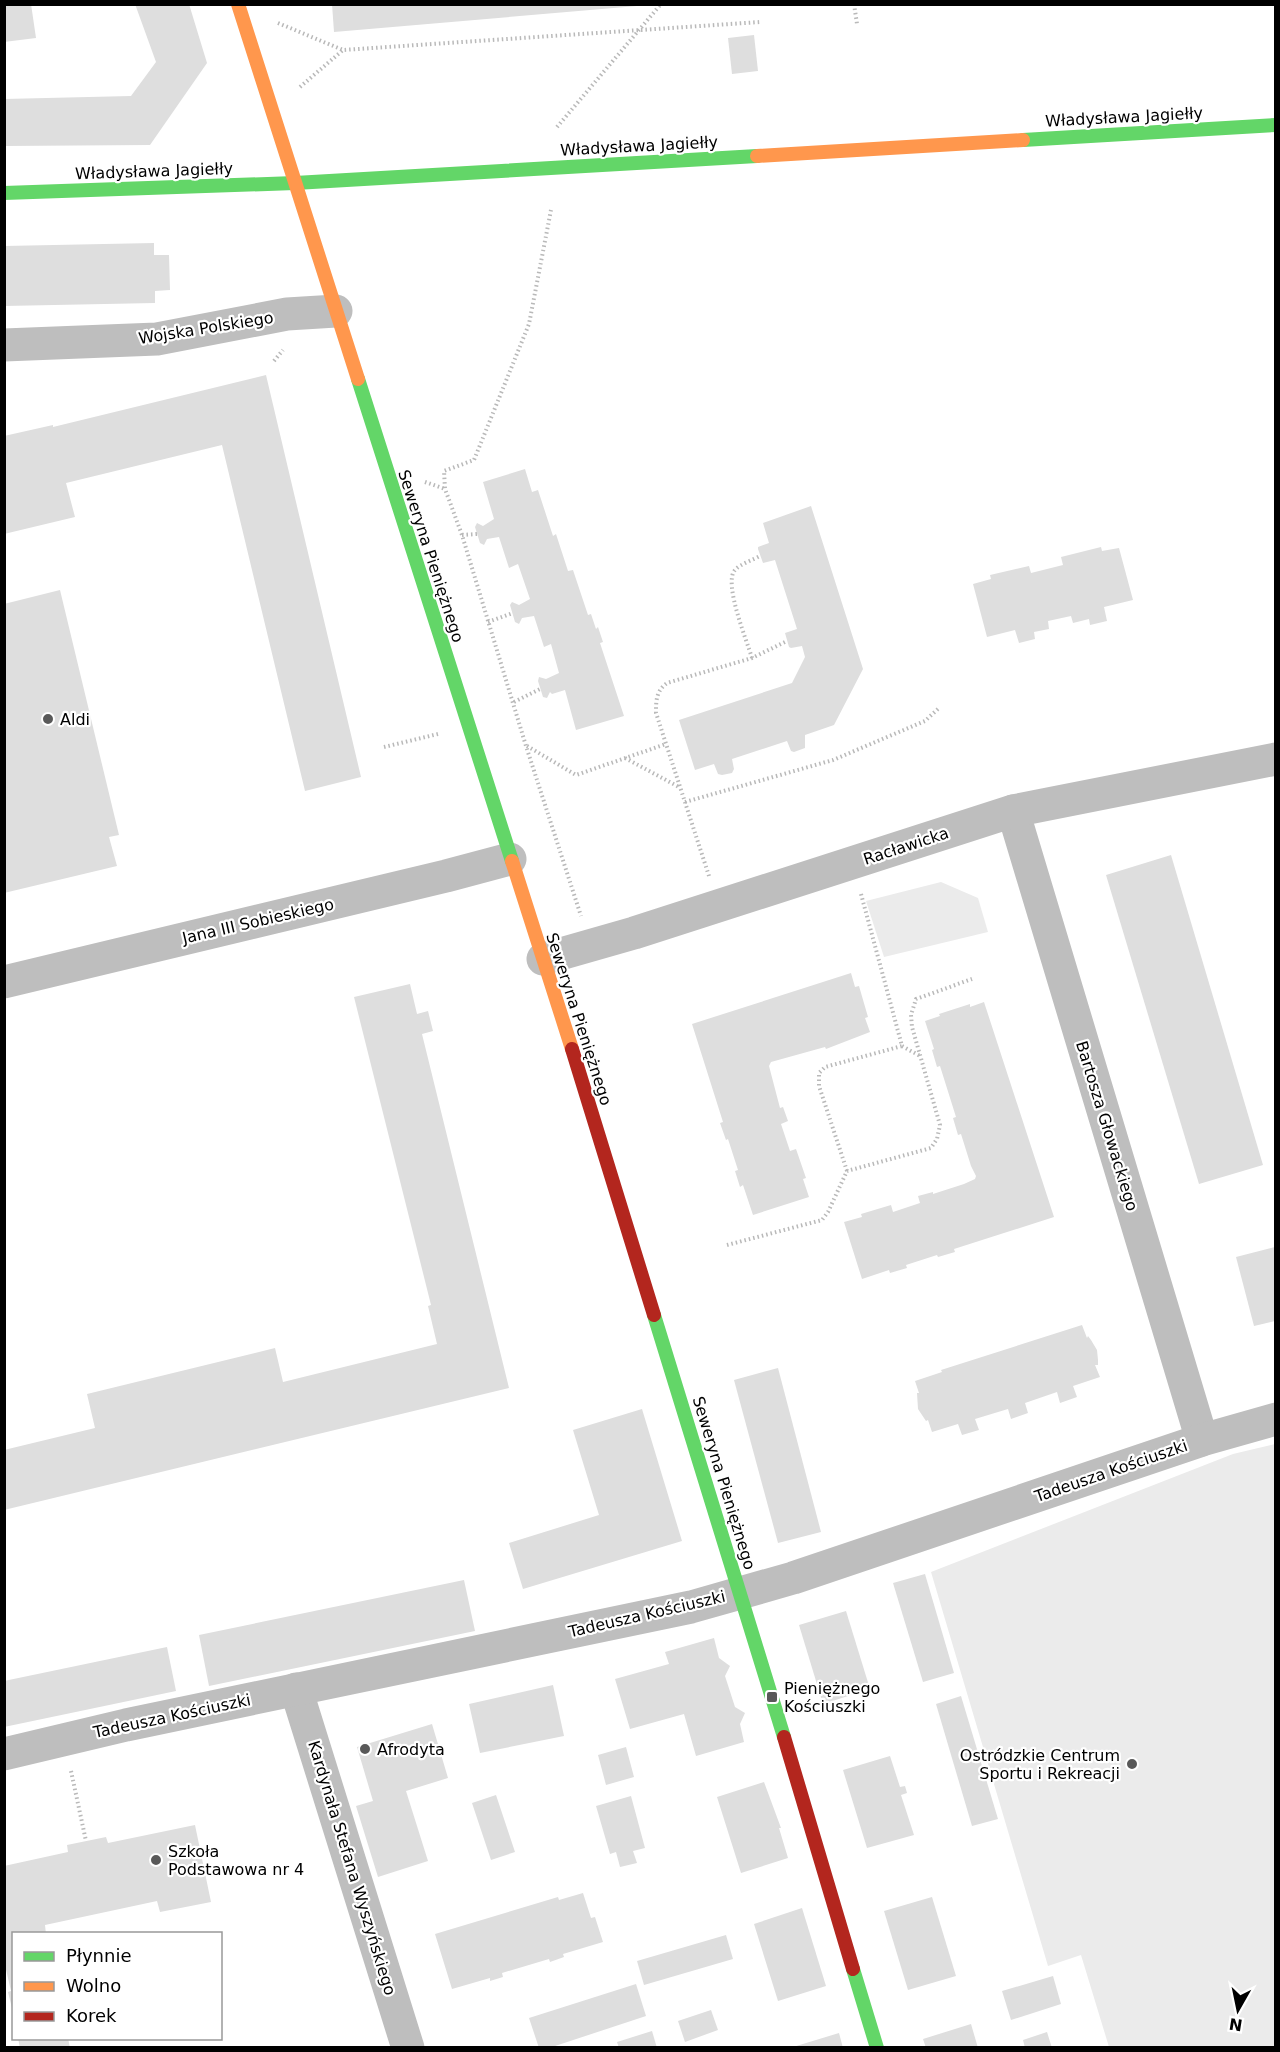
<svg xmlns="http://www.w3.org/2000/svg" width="1280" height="2052" viewBox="0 0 1280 2052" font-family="'DejaVu Sans',sans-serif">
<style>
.green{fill:#ebebeb}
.building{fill:#dedede}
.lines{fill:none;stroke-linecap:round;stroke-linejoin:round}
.path{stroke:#b9b9b9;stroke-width:4;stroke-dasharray:1.5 3;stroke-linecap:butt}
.street{stroke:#bebebe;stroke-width:33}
.fast{stroke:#63d668;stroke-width:14}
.slow{stroke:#ff974d;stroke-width:14}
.jam{stroke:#b3261e;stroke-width:14}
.poi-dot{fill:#595959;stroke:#fff;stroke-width:2}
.labels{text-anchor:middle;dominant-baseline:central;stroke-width:4.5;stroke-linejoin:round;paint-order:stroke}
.street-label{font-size:16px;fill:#000;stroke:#fff}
.poi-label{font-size:16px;fill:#000;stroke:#fff;text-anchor:start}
</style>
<rect width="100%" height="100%" fill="#fff"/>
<g class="green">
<path d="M 941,882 L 978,898 L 988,932 L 884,957 L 866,901 Z"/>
<path d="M 1275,1444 L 1275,2047 L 1109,2047 L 1081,1955 L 1048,1966 L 931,1572 L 1233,1454 Z"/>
</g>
<g class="building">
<path d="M 4,4 L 31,4 L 36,38 L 4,42 Z"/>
<path d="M 135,4 L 189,4 L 207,63 L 150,145 L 4,146 L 4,99 L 131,96 L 156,62 Z"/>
<path d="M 332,4 L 637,4 L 637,6 L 334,32 Z"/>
<path d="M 754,35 L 758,71 L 732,74 L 728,38 Z"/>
<path d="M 154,243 L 154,255 L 169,255 L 170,290 L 155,291 L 155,303 L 4,306 L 4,246 Z"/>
<path d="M 266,375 L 361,777 L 305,791 L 222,445 L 66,483 L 75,517 L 4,534 L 4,436 L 53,425 L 53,427 Z"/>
<path d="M 525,469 L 532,492 L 538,490 L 553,536 L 556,534 L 568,571 L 573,570 L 588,615 L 591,614 L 596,629 L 598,627 L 603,642 L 600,643 L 624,716 L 576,730 L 565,690 L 552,694 L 550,692 L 547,698 L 543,697 L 538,681 L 539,677 L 546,679 L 559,673 L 551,644 L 544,647 L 534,616 L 522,618 L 519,624 L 515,622 L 510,605 L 512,602 L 519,605 L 530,599 L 518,564 L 509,568 L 499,537 L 487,539 L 484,545 L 480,543 L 475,527 L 477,523 L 483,526 L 494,519 L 483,482 Z"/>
<path d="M 811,506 L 863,669 L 834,725 L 805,735 L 805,748 L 794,752 L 791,751 L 787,741 L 732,759 L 734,769 L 732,773 L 722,775 L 718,774 L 714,764 L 695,770 L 679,720 L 792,683 L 805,657 L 802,646 L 791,648 L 789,647 L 785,633 L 797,629 L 775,560 L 763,563 L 758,549 L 758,547 L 769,543 L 763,523 Z"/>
<path d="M 1101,547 L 1102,551 L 1119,548 L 1133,600 L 1104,607 L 1107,621 L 1090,625 L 1089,619 L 1073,623 L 1071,616 L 1048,621 L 1049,629 L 1034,632 L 1035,639 L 1019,643 L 1015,630 L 987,637 L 973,584 L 991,579 L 990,575 L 1029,566 L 1031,573 L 1063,565 L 1061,557 Z"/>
<path d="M 60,590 L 119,835 L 109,837 L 117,866 L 4,893 L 4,604 Z"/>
<path d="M 1171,855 L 1263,1165 L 1199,1184 L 1106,875 Z"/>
<path d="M 851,973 L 855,987 L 859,986 L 868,1017 L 865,1018 L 870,1032 L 826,1049 L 825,1047 L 771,1062 L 769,1066 L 780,1108 L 783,1107 L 788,1121 L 781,1124 L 790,1151 L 796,1149 L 806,1178 L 803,1179 L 809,1197 L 753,1215 L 743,1185 L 740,1187 L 735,1171 L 738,1170 L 728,1139 L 726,1140 L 720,1123 L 723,1122 L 692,1024 Z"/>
<path d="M 410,984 L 417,1014 L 428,1011 L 433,1031 L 422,1034 L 509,1388 L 4,1510 L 4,1450 L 95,1428 L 87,1394 L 275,1348 L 283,1382 L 437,1344 L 428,1306 L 431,1305 L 354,997 Z"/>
<path d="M 984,1002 L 1054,1217 L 954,1249 L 955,1252 L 938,1257 L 937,1255 L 906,1265 L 907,1268 L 890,1273 L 889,1270 L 862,1279 L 844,1222 L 862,1217 L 861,1214 L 891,1205 L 893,1212 L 920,1203 L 918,1196 L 933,1192 L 933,1194 L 964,1184 L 975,1179 L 976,1176 L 971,1166 L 961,1134 L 958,1135 L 953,1118 L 956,1117 L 940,1066 L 937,1067 L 932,1050 L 934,1049 L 925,1021 L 940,1016 L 939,1014 L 970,1004 L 970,1007 Z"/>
<path d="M 1275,1247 L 1275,1321 L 1254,1326 L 1236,1257 Z"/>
<path d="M 1082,1325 L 1087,1338 L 1088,1336 L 1091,1340 L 1097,1350 L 1098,1360 L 1098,1365 L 1095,1365 L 1100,1377 L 1073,1386 L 1077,1397 L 1060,1403 L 1057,1392 L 1025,1403 L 1028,1413 L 1011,1419 L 1008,1409 L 975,1419 L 979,1430 L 962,1435 L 958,1424 L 932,1432 L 928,1420 L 926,1421 L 918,1409 L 917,1393 L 919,1393 L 915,1381 L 942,1372 L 941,1370 Z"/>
<path d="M 778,1368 L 821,1532 L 778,1543 L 734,1380 Z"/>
<path d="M 642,1409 L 682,1541 L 523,1589 L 509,1543 L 599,1515 L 573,1430 Z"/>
<path d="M 925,1574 L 954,1673 L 923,1682 L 893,1583 Z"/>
<path d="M 464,1580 L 475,1631 L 209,1686 L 199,1635 Z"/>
<path d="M 846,1611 L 870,1689 L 823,1704 L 799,1625 Z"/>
<path d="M 714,1638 L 719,1658 L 730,1666 L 725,1676 L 735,1707 L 745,1713 L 740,1724 L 744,1742 L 696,1756 L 684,1714 L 630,1729 L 615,1679 L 669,1664 L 665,1652 Z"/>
<path d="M 167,1647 L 176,1691 L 4,1727 L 4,1681 Z"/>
<path d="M 553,1685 L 564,1736 L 480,1753 L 469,1704 Z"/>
<path d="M 961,1696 L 998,1819 L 972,1826 L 936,1704 Z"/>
<path d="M 432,1724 L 448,1778 L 406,1791 L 428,1861 L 378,1877 L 356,1806 L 373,1801 L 357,1747 Z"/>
<path d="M 626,1747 L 634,1777 L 606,1785 L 598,1755 Z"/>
<path d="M 890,1756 L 900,1787 L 905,1786 L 907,1793 L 901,1795 L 914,1835 L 867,1848 L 843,1770 Z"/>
<path d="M 764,1782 L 781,1828 L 779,1828 L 788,1858 L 741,1873 L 717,1797 Z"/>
<path d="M 496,1795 L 515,1852 L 491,1860 L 472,1803 Z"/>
<path d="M 631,1796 L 645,1848 L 633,1851 L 637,1863 L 620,1867 L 616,1852 L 610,1854 L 596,1806 Z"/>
<path d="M 195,1825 L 211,1902 L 160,1912 L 157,1901 L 45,1925 L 46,1934 L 14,1934 L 13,2012 L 8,1992 L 11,1991 L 4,1961 L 4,1866 L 68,1852 L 67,1845 L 106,1837 L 108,1843 Z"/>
<path d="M 583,1893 L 591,1918 L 595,1917 L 603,1942 L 563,1954 L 564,1957 L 550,1962 L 549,1959 L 502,1973 L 503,1977 L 490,1981 L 490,1978 L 452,1989 L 435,1934 L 558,1897 L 559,1900 Z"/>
<path d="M 932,1897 L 956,1976 L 908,1990 L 884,1911 Z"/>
<path d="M 802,1908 L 826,1986 L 778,2001 L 754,1924 Z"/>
<path d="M 726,1935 L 733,1959 L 644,1985 L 637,1961 Z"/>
<path d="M 1053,1976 L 1061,2004 L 1011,2020 L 1002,1991 Z"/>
<path d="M 636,1984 L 646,2016 L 549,2048 L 539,2048 L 529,2018 Z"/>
<path d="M 711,2010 L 718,2030 L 685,2042 L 678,2021 Z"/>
<path d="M 971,2024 L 978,2048 L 926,2048 L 923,2039 Z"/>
<path d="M 652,2031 L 657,2048 L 619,2048 L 617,2042 Z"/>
<path d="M 1047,2032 L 1052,2048 L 1025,2048 L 1023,2040 Z"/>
<path d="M 839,2033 L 843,2048 L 793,2048 L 793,2047 Z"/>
<path d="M 18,2038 L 68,2038 L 70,2048 L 20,2048 Z"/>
</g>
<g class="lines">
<g class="path">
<path d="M 854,4 L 857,24"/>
<path d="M 278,23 L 343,50 L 760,22"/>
<path d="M 300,87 L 343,50"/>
<path d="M 557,127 L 661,4"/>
<path d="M 551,210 L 529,324 L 474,460 L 444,471 L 445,489 L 462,535 L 526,746 L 581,916"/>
<path d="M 274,361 L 283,350"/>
<path d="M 425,482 L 445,489"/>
<path d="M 462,535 L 477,534"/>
<path d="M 488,622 L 513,613"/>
<path d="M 752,658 C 747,641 723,583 735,570 C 740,564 753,560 760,556"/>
<path d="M 514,702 L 540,689"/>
<path d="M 527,746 L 576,775 L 666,744"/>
<path d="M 384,747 L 438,734"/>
<path d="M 625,758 L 679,787"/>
<path d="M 685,802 L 833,760 L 925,721 L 940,707"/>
<path d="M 709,876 L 656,713 C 656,701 656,691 667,683 L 752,658 L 787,641"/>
<path d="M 861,894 L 902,1046 L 920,1056"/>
<path d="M 847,1171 L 819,1086 L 819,1073 L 825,1067 L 902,1046"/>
<path d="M 727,1245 L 822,1220 L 828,1212 L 847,1171 L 931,1148 L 937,1139 L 940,1125 L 912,1027 L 911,1015 L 916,999 L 972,979"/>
<path d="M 71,1771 L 86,1841"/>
</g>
<g class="street">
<path d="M 4,345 L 157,339 L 287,314 L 336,311"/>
<path d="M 1013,811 L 1202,1440"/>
<path d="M 543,959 L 634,933 L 1013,811 L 1276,759"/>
<path d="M 4,982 L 446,876 L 510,859"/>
<path d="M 296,1689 L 408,2048"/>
<path d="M 4,1754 L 126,1725 L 691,1607 L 793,1578 L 1202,1440 L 1276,1419"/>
</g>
<g class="fast">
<path d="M 1023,140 L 1276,125"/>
<path d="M 4,193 L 295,183 L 757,156"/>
<path d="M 358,379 L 512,861"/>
<path d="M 654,1315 L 784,1737"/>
<path d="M 853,1969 L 877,2048"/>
</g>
<g class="slow">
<path d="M 238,4 L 358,379"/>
<path d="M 757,156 L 1023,140"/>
<path d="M 512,861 L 572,1049"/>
</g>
<g class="jam">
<path d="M 572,1049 L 654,1315"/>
<path d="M 784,1737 L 853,1969"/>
</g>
</g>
<g class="poi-dot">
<circle cx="48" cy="719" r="6"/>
<rect x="766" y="1691" width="12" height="12" rx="3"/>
<circle cx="365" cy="1749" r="6"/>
<circle cx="1132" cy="1764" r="6"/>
<circle cx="156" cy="1860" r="6"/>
</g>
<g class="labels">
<g class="street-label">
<text transform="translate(1124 117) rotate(-3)">Władysława Jagiełły</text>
<text transform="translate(639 146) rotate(-3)">Władysława Jagiełły</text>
<text transform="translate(154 171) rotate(-2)">Władysława Jagiełły</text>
<text transform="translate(206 328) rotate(-9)">Wojska Polskiego</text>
<text transform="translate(431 556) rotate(72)">Seweryna Pieniężnego</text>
<text transform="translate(906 846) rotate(-18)">Racławicka</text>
<text transform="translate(258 921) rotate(-13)">Jana III Sobieskiego</text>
<text transform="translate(579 1019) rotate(72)">Seweryna Pieniężnego</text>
<text transform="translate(1107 1126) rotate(73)">Bartosza Głowackiego</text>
<text transform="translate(1111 1471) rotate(-19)">Tadeusza Kościuszki</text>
<text transform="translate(724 1483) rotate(73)">Seweryna Pieniężnego</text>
<text transform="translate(647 1614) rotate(-13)">Tadeusza Kościuszki</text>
<text transform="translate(172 1716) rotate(-12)">Tadeusza Kościuszki</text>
<text transform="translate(352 1868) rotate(73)">Kardynała Stefana Wyszyńskiego</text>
</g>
<g class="poi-label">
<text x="60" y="719">Aldi</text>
<text x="784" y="1688">Pieniężnego<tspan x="784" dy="18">Kościuszki</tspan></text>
<text x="377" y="1749">Afrodyta</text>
<text x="1120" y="1755" text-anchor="end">Ostródzkie Centrum<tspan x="1120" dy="18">Sportu i Rekreacji</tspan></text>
<text x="168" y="1851">Szkoła<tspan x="168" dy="18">Podstawowa nr 4</tspan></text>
</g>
</g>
<rect width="1280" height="2052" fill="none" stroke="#000000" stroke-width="12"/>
<rect x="12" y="1932" width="210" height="108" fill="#ffffff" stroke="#999999" stroke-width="1.5"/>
<rect x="24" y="1952" width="30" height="9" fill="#63d668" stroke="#999999" stroke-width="1.5"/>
<text x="66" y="1962" font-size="18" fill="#000000">Płynnie</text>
<rect x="24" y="1982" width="30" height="9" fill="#ff974d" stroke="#999999" stroke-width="1.5"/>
<text x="66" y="1992" font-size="18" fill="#000000">Wolno</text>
<rect x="24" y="2012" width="30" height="9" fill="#b3261e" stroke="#999999" stroke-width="1.5"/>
<text x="66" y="2022" font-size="18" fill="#000000">Korek</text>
<g transform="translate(1238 2010) rotate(189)" stroke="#ffffff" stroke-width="4.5" paint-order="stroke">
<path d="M0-4.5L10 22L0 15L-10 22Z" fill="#000000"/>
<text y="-9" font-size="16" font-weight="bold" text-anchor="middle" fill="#000000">N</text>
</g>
</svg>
